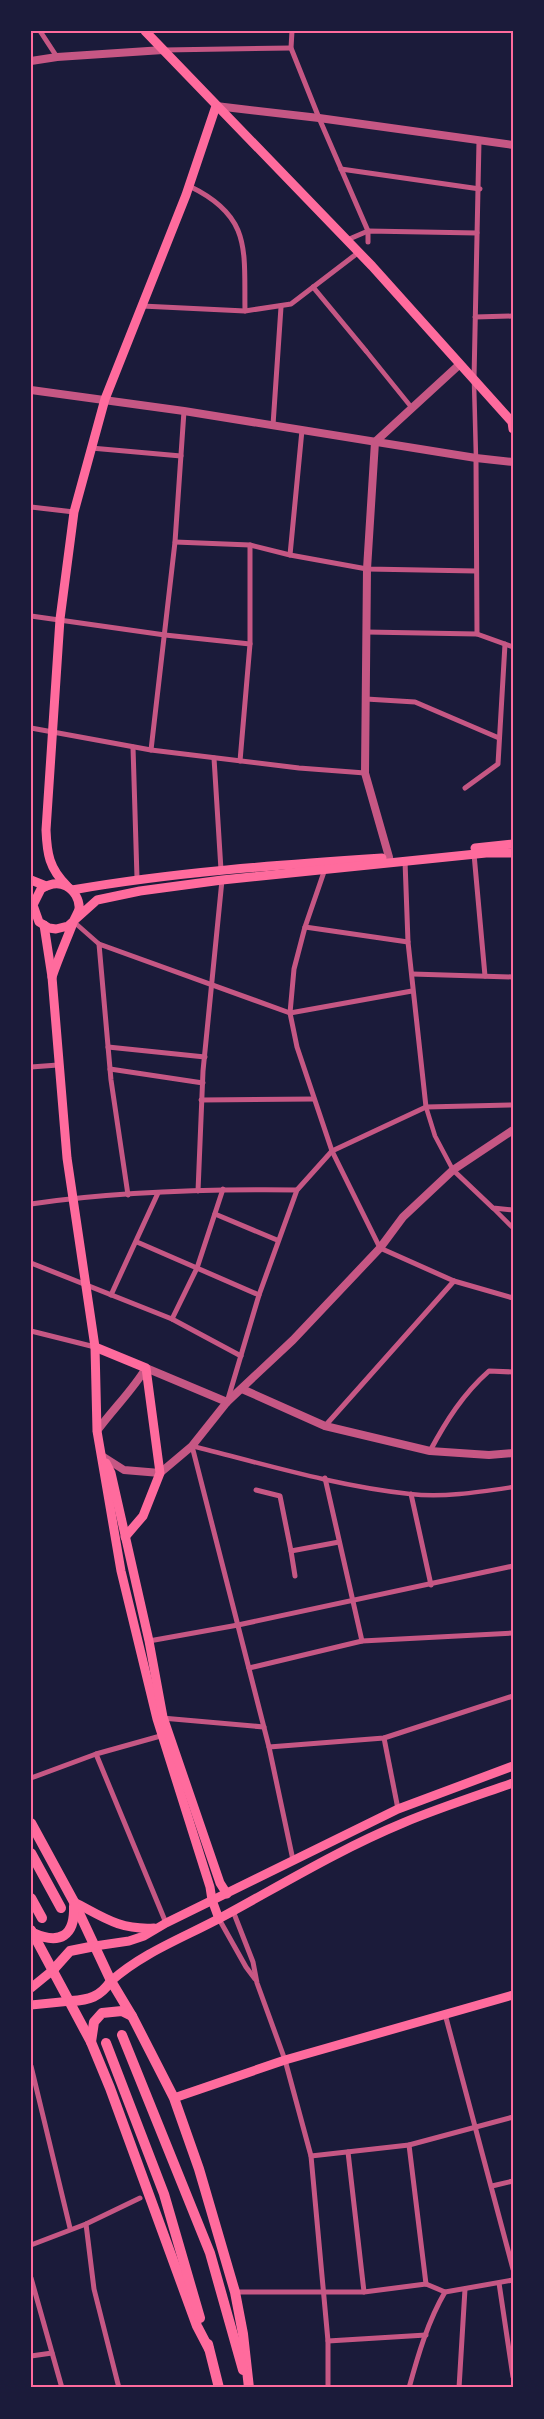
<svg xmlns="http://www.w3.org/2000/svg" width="544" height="2419" viewBox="0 0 544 2419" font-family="'PT Sans',sans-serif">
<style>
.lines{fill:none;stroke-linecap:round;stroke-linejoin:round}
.pedestrian{stroke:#c65784;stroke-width:4.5}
.minor{stroke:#c65784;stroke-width:5}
.tertiary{stroke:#c65784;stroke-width:8}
.secondary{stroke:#ff6b9d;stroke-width:9}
.primary{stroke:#ff6b9d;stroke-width:9}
.trunk{stroke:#ff6b9d;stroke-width:10}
.neatline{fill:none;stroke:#ff6b9d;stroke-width:2}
</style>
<rect width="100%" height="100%" fill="#1b1b3a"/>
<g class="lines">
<g class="pedestrian">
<path d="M 366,351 L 412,408"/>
<path d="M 474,382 L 476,458"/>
<path d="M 74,922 L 99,944"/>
<path d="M 426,1107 L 435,1136 L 453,1170"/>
<path d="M 493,1208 L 513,1228"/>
<path d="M 192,1446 C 264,1464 336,1486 410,1494 C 443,1498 480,1492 513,1487"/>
</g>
<g class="minor">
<path d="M 40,31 L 57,57"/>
<path d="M 292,31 L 291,48 L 319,118 L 368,231 L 368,242"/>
<path d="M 164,50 L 291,48"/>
<path d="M 341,169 L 480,189"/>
<path d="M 189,186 C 252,216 244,250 245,311"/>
<path d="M 347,240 L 368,231 L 477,233"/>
<path d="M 313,287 L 366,351"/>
<path d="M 142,306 L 245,311 L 291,304 L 359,252"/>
<path d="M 475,317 L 513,316"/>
<path d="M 474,379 L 479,141"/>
<path d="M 273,425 L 281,307"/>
<path d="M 91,448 L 181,456"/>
<path d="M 476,458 L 477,634"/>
<path d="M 31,507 L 74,512"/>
<path d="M 175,542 L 250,545 L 290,555 L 367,569 L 476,571"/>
<path d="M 290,555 L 302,430"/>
<path d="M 31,616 L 165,635 L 250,644"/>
<path d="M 366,632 L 477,634 L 513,647"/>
<path d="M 366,699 L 415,702 L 499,738"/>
<path d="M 31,728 L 151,750 L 299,768 L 365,773"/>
<path d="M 133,747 L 137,878"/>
<path d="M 151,750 L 175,542 L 184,411"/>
<path d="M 214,758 L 221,870"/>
<path d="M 240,761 L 250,644 L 250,545"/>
<path d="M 465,788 L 498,764 L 505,644"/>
<path d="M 474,854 L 485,976"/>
<path d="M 405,861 L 408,942 L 426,1107"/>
<path d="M 325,869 L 305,927 L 294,969 L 290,1013 L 297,1047 L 332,1151 L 380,1248 L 454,1281 L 513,1298"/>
<path d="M 305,927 L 408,942"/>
<path d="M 412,974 L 513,977"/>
<path d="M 290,1013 L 412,991"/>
<path d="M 108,1047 L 205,1057"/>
<path d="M 31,1067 L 58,1065"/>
<path d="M 110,1069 L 203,1083"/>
<path d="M 201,1100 L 314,1099"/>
<path d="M 453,1170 L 493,1208 L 513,1210"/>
<path d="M 198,1191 L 203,1071 L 222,880"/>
<path d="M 128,1195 L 111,1080 L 99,944 L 290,1013"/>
<path d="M 31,1204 C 119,1191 209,1189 297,1190"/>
<path d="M 215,1214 L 277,1240"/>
<path d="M 137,1242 L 259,1295"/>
<path d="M 31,1263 L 172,1319 L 241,1356"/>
<path d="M 111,1295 L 158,1193"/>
<path d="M 172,1319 L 197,1268 L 223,1189"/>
<path d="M 31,1331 L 95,1347"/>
<path d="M 228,1399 L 259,1295 L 297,1190 L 332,1151 L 426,1107 L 513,1105"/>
<path d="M 325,1426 L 454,1281"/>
<path d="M 192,1446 L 269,1747 L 293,1860"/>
<path d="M 430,1451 C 446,1421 463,1394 489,1371 L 513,1372"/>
<path d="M 325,1478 L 362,1641"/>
<path d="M 256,1490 L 280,1496 L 291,1551 L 339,1542"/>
<path d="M 411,1494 L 431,1585"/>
<path d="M 291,1551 L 295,1576"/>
<path d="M 149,1641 L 238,1625 L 513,1566"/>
<path d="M 249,1668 L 362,1641 L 513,1633"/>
<path d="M 162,1718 L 264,1727"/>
<path d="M 384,1738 L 398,1809"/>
<path d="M 269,1747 L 384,1738 L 513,1696"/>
<path d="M 96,1754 L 166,1923"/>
<path d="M 31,1778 L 96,1754 L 164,1735"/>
<path d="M 233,1911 L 253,1962 L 257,1983 L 285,2060 L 311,2156 L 328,2341 L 328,2388"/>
<path d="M 219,1919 L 246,1967 L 255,1979"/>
<path d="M 445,2014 L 513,2269"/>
<path d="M 31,2066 L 70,2228"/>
<path d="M 409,2145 L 426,2284"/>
<path d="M 348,2152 L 364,2292"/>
<path d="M 311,2156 L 409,2145 L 513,2117"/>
<path d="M 492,2186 L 513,2181"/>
<path d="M 86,2224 L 94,2289 L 119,2388"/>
<path d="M 31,2245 L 86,2224 L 140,2198"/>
<path d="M 31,2278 L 62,2388"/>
<path d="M 499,2283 L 513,2377"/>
<path d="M 235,2292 L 364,2292 L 426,2284 L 445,2292 L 513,2280"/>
<path d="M 328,2341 L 426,2335"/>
<path d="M 31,2356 L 52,2353"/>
<path d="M 409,2388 C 418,2355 428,2321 445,2292"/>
<path d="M 459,2388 L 465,2289"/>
</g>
<g class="tertiary">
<path d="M 31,61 L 57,57 L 163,50"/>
<path d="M 216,106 L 319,118 L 513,145"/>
<path d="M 31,390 L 184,411 L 476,458 L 513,462"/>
<path d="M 375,442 L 367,569 L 365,773 L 389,857"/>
<path d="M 375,442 L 460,364"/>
<path d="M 242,1389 L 325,1426 L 430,1451 L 489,1455 L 513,1453"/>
<path d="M 97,1431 C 113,1409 132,1391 146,1368 L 227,1402"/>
<path d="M 102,1456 L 124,1470 L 160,1473 L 192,1446 L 227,1402 L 293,1340 L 380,1248 L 403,1217 L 453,1170 L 513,1130"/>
</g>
<g class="secondary">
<path d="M 145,31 L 372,266 L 512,422 L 513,429"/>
<path d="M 475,848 L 513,844"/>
<path d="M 31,880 L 46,886"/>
<path d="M 67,886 C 49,868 47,854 46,830 L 60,619 L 74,512 L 105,399 L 186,195 L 216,106"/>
<path d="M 72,890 C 175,872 278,865 382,858"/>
<path d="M 44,925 L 52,977 L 67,1158 L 95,1347 L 97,1431 L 107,1489 L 121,1571 L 157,1719 L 210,1887 L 212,1900"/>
<path d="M 52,977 C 58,959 66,941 73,923 C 74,918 78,914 79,909 C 80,900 74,890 66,886 C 58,882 49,884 41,889 L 33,905 L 39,922 L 49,928 L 56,929 L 68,926 L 97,900 L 140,891 L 222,880 L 486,853 L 513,853"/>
<path d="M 95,1347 L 146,1368 L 160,1473 L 143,1516 L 125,1537"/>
<path d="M 106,1463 L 111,1473 L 149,1641 L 163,1717 L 220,1883 L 227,1894"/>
<path d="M 31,1988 L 53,1970"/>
<path d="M 31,2005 L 71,2001"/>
<path d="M 174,2098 L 285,2060 L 513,1995"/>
</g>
<g class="primary">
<path d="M 212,1900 L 219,1919"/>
<path d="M 74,1902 C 103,1917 119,1930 154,1928"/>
<path d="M 95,1946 L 129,1941 L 144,1936 L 166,1923 L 398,1809 L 513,1766"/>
<path d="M 111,1981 C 144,1952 183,1938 222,1917 C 281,1885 340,1849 403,1823 C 439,1808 476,1796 513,1783"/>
</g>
<g class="trunk">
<path d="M 31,1823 L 74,1902 L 111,1981 L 132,2016 L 174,2098 L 199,2169 L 235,2292 L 243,2334 L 249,2388"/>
<path d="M 31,1853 L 61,1908"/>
<path d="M 31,1898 L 42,1918"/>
<path d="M 31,1930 L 91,2042 L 110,2088 L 197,2326 L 209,2349"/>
<path d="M 33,1933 C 60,1945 75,1936 74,1906"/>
<path d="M 53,1970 L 70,1951 L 95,1946"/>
<path d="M 71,2001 C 89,2000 100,1997 111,1981"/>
<path d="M 122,2035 L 210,2253 L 243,2370"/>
<path d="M 91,2042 L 94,2022 L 102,2013 L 122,2011 L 132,2016"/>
<path d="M 106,2043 L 164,2194 L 200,2318"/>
<path d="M 208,2344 L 219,2388"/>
</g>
</g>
<rect width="544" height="2419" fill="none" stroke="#1b1b3a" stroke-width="65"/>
<rect x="32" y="32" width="480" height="2354" class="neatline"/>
</svg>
